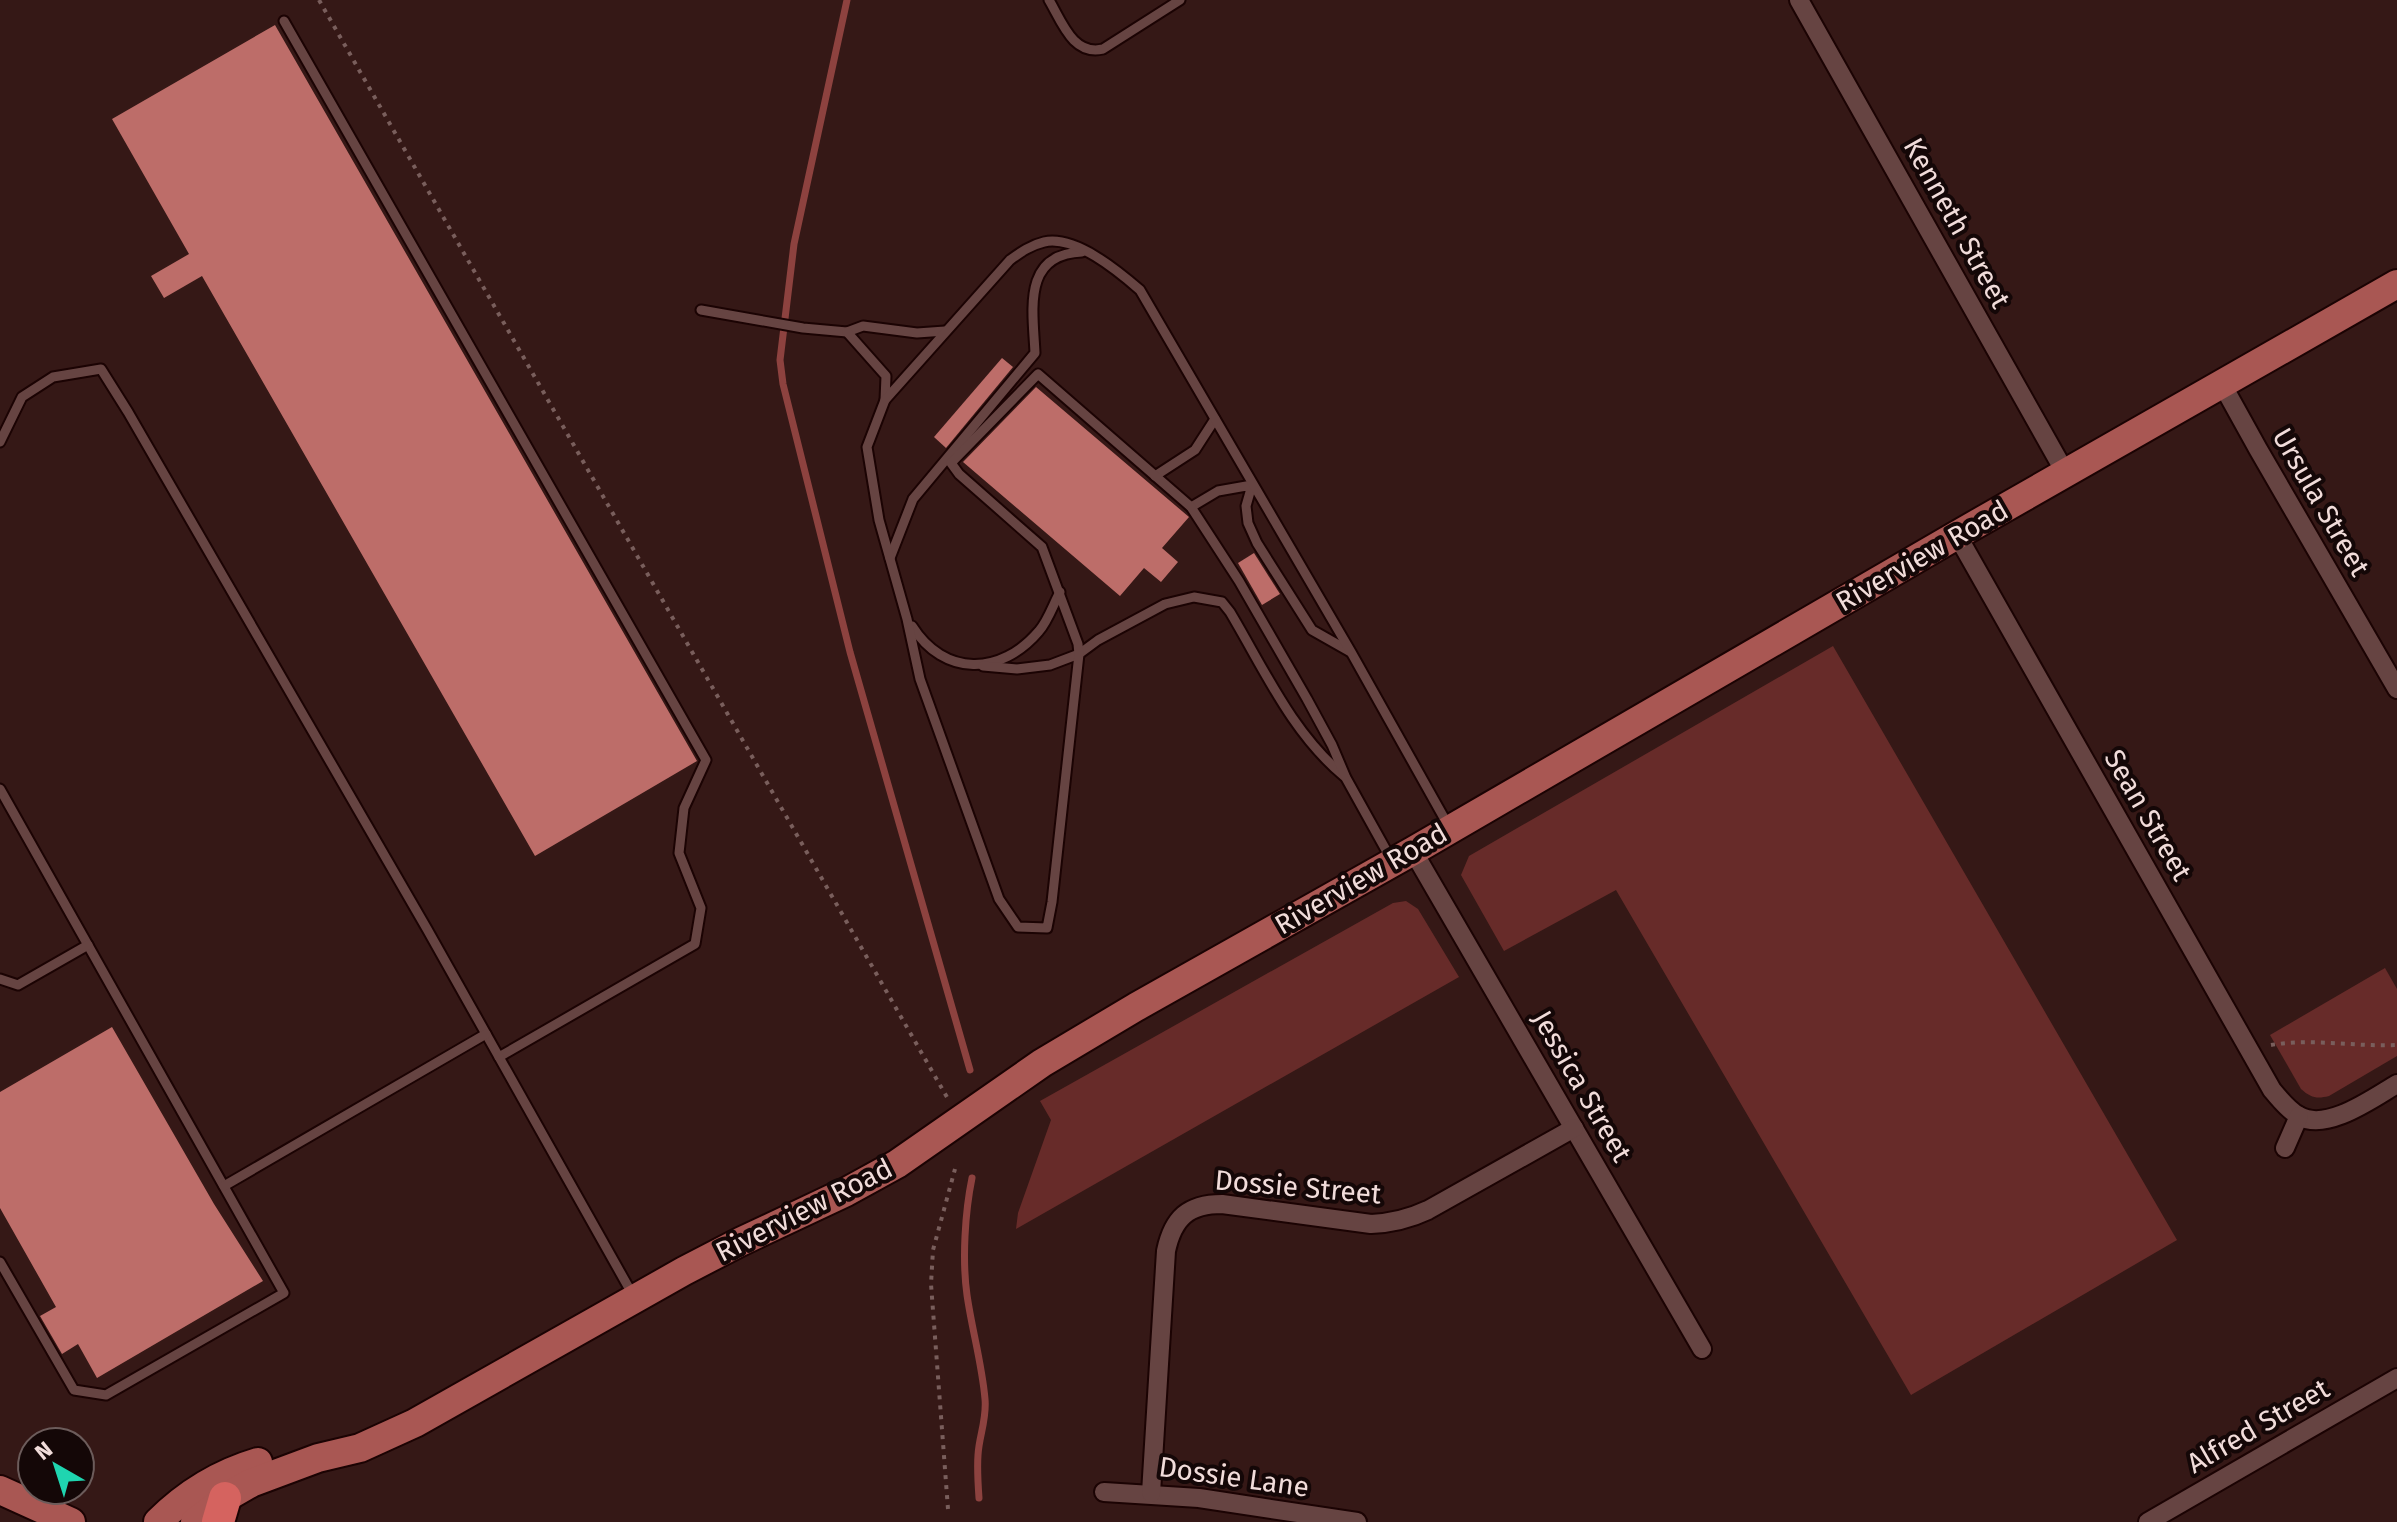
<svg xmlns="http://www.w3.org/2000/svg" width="2397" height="1522" viewBox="0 0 2397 1522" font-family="'Fira Sans',sans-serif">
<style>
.park{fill:#672b29}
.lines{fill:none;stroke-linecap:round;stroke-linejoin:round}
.stream{stroke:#8d423f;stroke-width:7}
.building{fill:#bd6d69}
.service-casing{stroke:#1b0303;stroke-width:13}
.minor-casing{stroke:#1b0303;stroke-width:22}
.primary-casing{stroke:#1b0303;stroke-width:32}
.motorway-casing{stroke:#1b0303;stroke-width:36}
.path{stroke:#795e5c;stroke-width:4;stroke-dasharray:4 6;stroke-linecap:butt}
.service{stroke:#664442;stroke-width:9}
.minor{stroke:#664442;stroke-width:18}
.primary{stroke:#a95753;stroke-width:28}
.motorway{stroke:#d5635f;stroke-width:32}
.labels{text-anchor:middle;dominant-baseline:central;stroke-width:8;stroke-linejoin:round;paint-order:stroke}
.street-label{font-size:28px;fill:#f1dcda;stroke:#140707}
</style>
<rect width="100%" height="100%" fill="#351816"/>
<g class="park">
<path d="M 1833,646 L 2177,1240 L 1911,1395 L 1616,890 L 1504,951 L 1461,875 L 1469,856 Z"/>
<path d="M 1406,901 L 1418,909 L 1459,977 L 1016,1229 L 1018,1213 L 1051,1120 L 1040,1101 L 1393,903 Z"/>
<path d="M 2385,968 L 2397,989 L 2397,1056 L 2329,1096 C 2317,1099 2311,1098 2301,1089 L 2270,1035 Z"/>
</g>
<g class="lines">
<g class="stream">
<path d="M 847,0 L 794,244 L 780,360 L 783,384 L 850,652 L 970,1070"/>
<path d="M 972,1178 C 965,1212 962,1260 967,1295 C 972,1330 982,1364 985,1399 C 987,1419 979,1436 978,1455 C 977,1469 978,1484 979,1498"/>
</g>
</g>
<g class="building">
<path d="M 275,25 L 697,761 L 535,856 L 202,276 L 164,298 L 151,276 L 189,254 L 112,119 Z"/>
<path d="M 1002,358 L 1013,367 L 946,448 L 934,437 Z"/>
<path d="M 1036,387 L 1189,517 L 1162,548 L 1178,562 L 1161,582 L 1144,568 L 1120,596 L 963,462 Z"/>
<path d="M 1254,553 L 1280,594 L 1262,605 L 1238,563 Z"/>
<path d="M 112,1027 L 214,1204 L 263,1281 L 97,1378 L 78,1344 L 62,1354 L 40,1316 L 56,1307 L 0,1208 L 0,1092 Z"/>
</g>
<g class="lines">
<defs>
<g id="service">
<path d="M 1049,0 C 1062,22 1073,56 1103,49 L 1180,0"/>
<path d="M 284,21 L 706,760 L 684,808 L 679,853 L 701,908 L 695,944 L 499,1057"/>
<path d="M 701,310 L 803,328 L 847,332 L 863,326 L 917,333 L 945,331"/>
<path d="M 847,332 L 886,376 L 885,400"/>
<path d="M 0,442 L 22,397 L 53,377 L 101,369 L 128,412 L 427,929 L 634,1297"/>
<path d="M 1155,476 L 1195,450 L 1215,419"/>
<path d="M 1191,507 L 1218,491 L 1252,485 L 1246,506 L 1248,523 L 1257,543 L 1312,630 L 1349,651"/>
<path d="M 890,558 L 913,499 L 1035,353 C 1033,310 1022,254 1082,252"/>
<path d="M 912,626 C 944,677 1001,676 1039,631 C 1048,621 1053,605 1060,592"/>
<path d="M 983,666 L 1017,669 L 1050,665 L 1079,654 L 1098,640 L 1165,604 L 1194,597 L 1222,602 L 1230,612 C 1264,669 1292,733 1344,776"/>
<path d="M 0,789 L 284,1293 L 106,1395 L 74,1390 L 0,1262"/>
<path d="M 1391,859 L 1346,778 L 1332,745 L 1307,699 L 1239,581 L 1191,507 L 1038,374 L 951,463 L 959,474 L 1042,547 L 1078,644 L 1079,654 L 1052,902 L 1047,928 L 1018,927 L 999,899 L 920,679 L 907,619 L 879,520 L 867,447 L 885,400 L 1010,260 C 1021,252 1031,245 1044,242 C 1075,235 1118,271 1140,290 L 1351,652 L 1448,825"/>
<path d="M 0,979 L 18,985 L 88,945"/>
<path d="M 224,1186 L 486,1034"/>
</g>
<g id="minor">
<path d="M 1799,0 L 2066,474"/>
<path d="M 2222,384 L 2258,449 L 2397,689"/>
<path d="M 1957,535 L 2272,1090 C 2280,1099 2288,1110 2299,1116 C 2327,1132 2373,1098 2397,1084"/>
<path d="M 1413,851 L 1702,1349"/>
<path d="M 2285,1148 L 2299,1116"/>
<path d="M 1104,1492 L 1199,1498 L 1357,1522"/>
<path d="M 1151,1493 L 1166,1251 C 1173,1218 1188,1204 1222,1204 L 1371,1224 C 1392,1223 1409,1219 1428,1210 L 1574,1128"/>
<path d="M 2148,1522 L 2397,1378"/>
</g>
<g id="primary">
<path d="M 0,1490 L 71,1522"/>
<path d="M 158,1522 C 186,1494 221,1473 258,1462"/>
<path d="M 195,1522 L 230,1495 L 251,1483 L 318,1458 L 360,1448 L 415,1423 L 684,1271 L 740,1242 L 846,1192 L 897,1164 L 1042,1063 L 1136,1007 L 1413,851 L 1957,535 L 2397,284"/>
</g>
<path id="motorway" d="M 218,1522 L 225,1498"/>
</defs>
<use href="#service" class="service-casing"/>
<use href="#minor" class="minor-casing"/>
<use href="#primary" class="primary-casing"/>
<use href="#motorway" class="motorway-casing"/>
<g class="path">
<path d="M 319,0 L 948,1099"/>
<path d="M 2271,1045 C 2313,1038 2355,1047 2397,1045"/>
<path d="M 948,1509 L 931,1284 L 933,1250 L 955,1169"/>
</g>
<use href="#service" class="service"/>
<use href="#minor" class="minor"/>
<use href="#primary" class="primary"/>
<use href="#motorway" class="motorway"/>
</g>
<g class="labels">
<g class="street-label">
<text transform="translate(1957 223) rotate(61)">Kenneth Street</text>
<text transform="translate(2321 502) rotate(60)">Ursula Street</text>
<text transform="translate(1922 556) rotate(-30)">Riverview Road</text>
<text transform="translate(2148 815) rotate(60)">Sean Street</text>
<text transform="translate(1361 879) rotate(-30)">Riverview Road</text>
<text transform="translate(1582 1086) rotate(60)">Jessica Street</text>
<text transform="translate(1298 1187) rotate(5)">Dossie Street</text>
<text transform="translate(804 1210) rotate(-27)">Riverview Road</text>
<text transform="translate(2258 1426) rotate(-30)">Alfred Street</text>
<text transform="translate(1234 1477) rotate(8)">Dossie Lane</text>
</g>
</g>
<g transform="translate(56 1466) rotate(321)"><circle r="38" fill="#140707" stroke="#6c5c5b" stroke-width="2"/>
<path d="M0-6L14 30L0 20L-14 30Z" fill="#1fd5b0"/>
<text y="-12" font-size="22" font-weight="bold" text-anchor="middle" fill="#f1dcda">N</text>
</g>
</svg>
